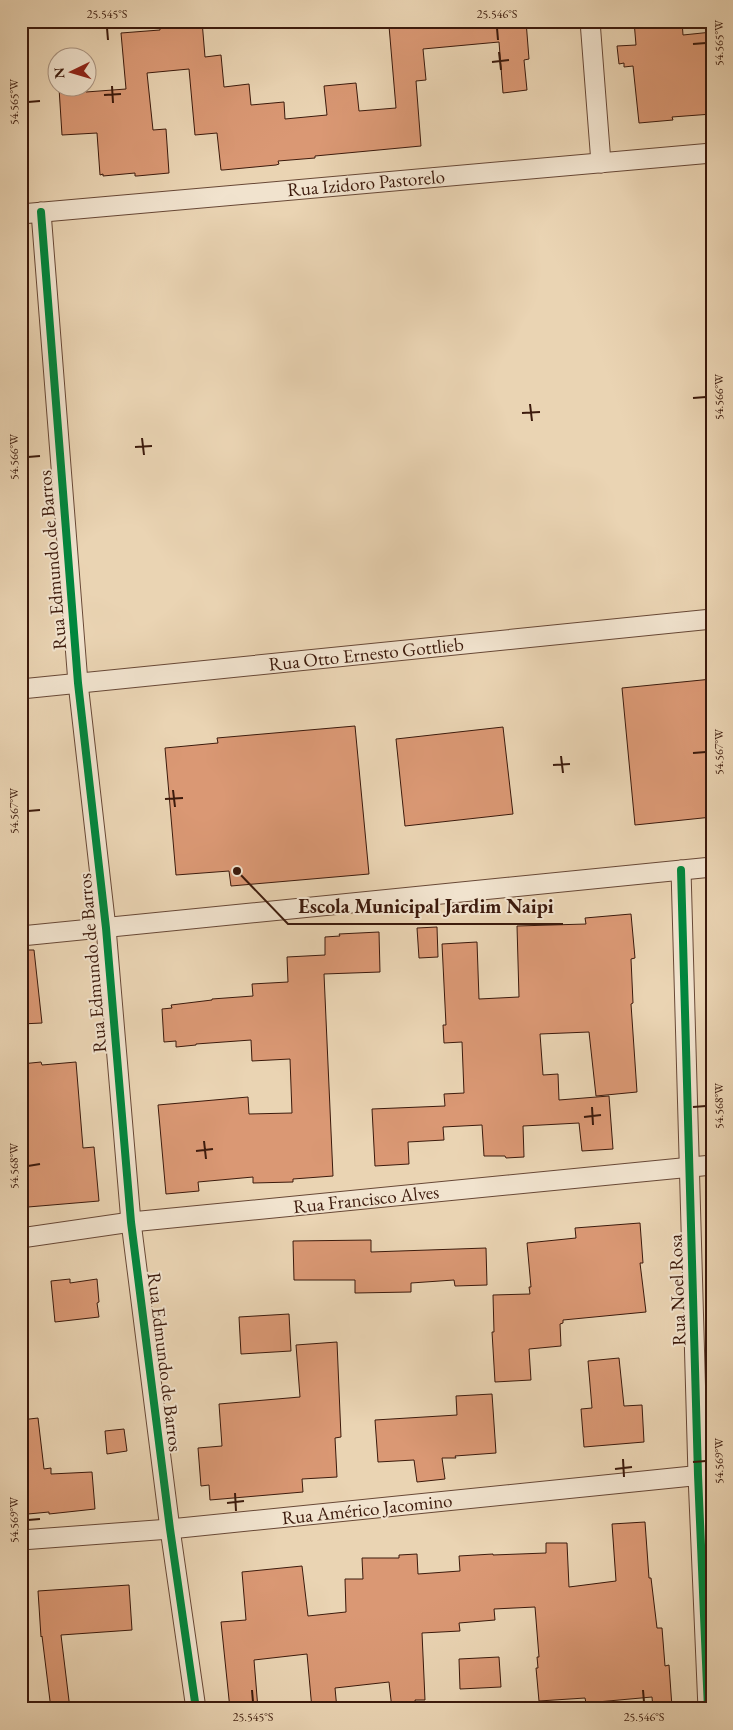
<svg xmlns="http://www.w3.org/2000/svg" width="733" height="1730" viewBox="0 0 733 1730" font-family="'EB Garamond',serif">
<style>
.building{fill:#da9874;stroke:#3c1a0c}
.lines{fill:none;stroke-linecap:round;stroke-linejoin:round}
.minor-casing{stroke:#684836;stroke-width:21}
.minor{stroke:#f1e3ce;stroke-width:19}
.cycleway-casing{stroke:#f1e3ce;stroke-width:11}
.cycleway{stroke:#00873e;stroke-width:8}
.ticks{fill:none;stroke:#3c1a0c;stroke-width:2}
.labels{text-anchor:middle;dominant-baseline:central;stroke-width:4;stroke-linejoin:round;paint-order:stroke}
.street-label{font-size:19px;fill:#3c1a0c;stroke:#f1e3ce}
.leader{fill:none;stroke:#3c1a0c;stroke-width:2}
.callout-dot{fill:#3c1a0c;stroke:#f1e3ce;stroke-width:2}
.callout-label{font-size:20px;text-anchor:middle;font-weight:bold;fill:#3c1a0c;stroke:#f1e3ce;stroke-width:4;stroke-linejoin:round;paint-order:stroke}
.neatline{fill:none;stroke:#3c1a0c;stroke-width:2}
.ticks-label{font-size:12px;text-anchor:middle;fill:#3c1a0c}
</style>
<rect width="100%" height="100%" fill="#ead4b3"/>
<filter id="stains"><feTurbulence type="fractalNoise" baseFrequency=".004" numOctaves="4"/><feColorMatrix values="0 0 0 0 .2 0 0 0 0 .09 0 0 0 0 .02 0 0 0 .5 -.17"/></filter>
<radialGradient id="worn" r=".72"><stop offset=".6" stop-color="#630" stop-opacity="0"/><stop offset="1" stop-color="#630" stop-opacity=".3"/></radialGradient>
<g class="building">
<path d="M 184,21 L 202,21 L 205,57 L 221,55 L 224,87 L 249,84 L 251,105 L 284,102 L 285,119 L 327,115 L 324,86 L 356,83 L 359,111 L 396,108 L 389,26 L 390,25 L 428,21 L 526,21 L 529,59 L 524,60 L 527,90 L 503,93 L 499,42 L 423,49 L 426,80 L 416,81 L 421,146 L 315,156 L 315,158 L 278,161 L 279,164 L 276,165 L 223,170 L 221,170 L 217,133 L 195,135 L 189,69 L 147,73 L 153,130 L 166,129 L 169,173 L 137,176 L 135,176 L 135,173 L 103,176 L 103,174 L 100,175 L 97,133 L 62,135 L 59,88 L 86,88 L 86,92 L 126,89 L 121,33 L 160,30 L 160,28 L 184,25 Z"/>
<path d="M 634,21 L 682,21 L 683,35 L 712,32 L 712,114 L 672,117 L 673,120 L 639,123 L 633,66 L 624,67 L 624,63 L 619,64 L 617,46 L 636,45 Z"/>
<path d="M 712,679 L 712,817 L 635,825 L 622,688 Z"/>
<path d="M 355,726 L 369,874 L 231,886 L 229,871 L 176,875 L 165,748 L 218,743 L 217,738 Z"/>
<path d="M 503,727 L 513,814 L 405,826 L 396,739 Z"/>
<path d="M 631,914 L 635,958 L 631,959 L 633,1003 L 631,1004 L 637,1092 L 596,1096 L 589,1032 L 540,1034 L 543,1075 L 558,1074 L 559,1100 L 609,1096 L 613,1149 L 582,1151 L 579,1123 L 523,1126 L 524,1157 L 506,1158 L 505,1156 L 484,1156 L 482,1125 L 443,1127 L 444,1140 L 408,1142 L 409,1164 L 375,1166 L 372,1109 L 445,1106 L 444,1094 L 464,1093 L 462,1042 L 444,1043 L 443,1025 L 446,1025 L 442,944 L 477,942 L 479,999 L 519,997 L 517,926 L 586,924 L 585,918 Z"/>
<path d="M 437,927 L 438,957 L 419,958 L 417,928 Z"/>
<path d="M 379,932 L 380,972 L 324,974 L 333,1176 L 293,1179 L 293,1182 L 253,1183 L 253,1177 L 198,1182 L 199,1191 L 166,1194 L 158,1105 L 248,1097 L 249,1114 L 292,1113 L 290,1059 L 252,1061 L 251,1040 L 196,1044 L 196,1045 L 176,1047 L 176,1041 L 164,1042 L 162,1009 L 172,1008 L 171,1005 L 212,1000 L 212,999 L 253,996 L 252,984 L 288,982 L 287,957 L 325,955 L 325,937 L 340,936 L 339,934 Z"/>
<path d="M 21,950 L 34,950 L 42,1023 L 21,1024 Z"/>
<path d="M 41,1062 L 42,1065 L 76,1062 L 83,1148 L 94,1147 L 99,1201 L 28,1207 L 21,1139 L 21,1064 Z"/>
<path d="M 640,1223 L 643,1263 L 640,1263 L 646,1312 L 563,1320 L 563,1323 L 560,1324 L 561,1346 L 529,1349 L 531,1380 L 495,1382 L 492,1332 L 494,1332 L 493,1295 L 530,1294 L 529,1287 L 531,1287 L 527,1243 L 576,1238 L 575,1228 Z"/>
<path d="M 371,1240 L 371,1252 L 486,1248 L 487,1285 L 455,1286 L 454,1280 L 411,1283 L 411,1292 L 355,1293 L 355,1280 L 294,1280 L 293,1241 Z"/>
<path d="M 70,1279 L 70,1283 L 97,1279 L 99,1302 L 97,1303 L 99,1317 L 55,1322 L 51,1281 Z"/>
<path d="M 289,1314 L 291,1351 L 241,1354 L 239,1317 Z"/>
<path d="M 337,1342 L 341,1437 L 335,1438 L 337,1477 L 302,1479 L 303,1492 L 210,1500 L 209,1485 L 201,1486 L 198,1448 L 222,1446 L 219,1404 L 300,1397 L 296,1345 Z"/>
<path d="M 619,1358 L 624,1406 L 642,1405 L 644,1442 L 584,1447 L 581,1409 L 592,1408 L 588,1361 Z"/>
<path d="M 492,1394 L 496,1453 L 455,1456 L 456,1458 L 442,1458 L 445,1479 L 417,1482 L 414,1460 L 378,1462 L 375,1420 L 457,1415 L 456,1396 Z"/>
<path d="M 38,1418 L 44,1469 L 51,1468 L 51,1474 L 92,1472 L 95,1509 L 49,1514 L 49,1512 L 28,1514 L 22,1467 L 24,1466 L 21,1445 L 21,1420 Z"/>
<path d="M 124,1429 L 127,1451 L 107,1454 L 105,1431 Z"/>
<path d="M 645,1522 L 649,1578 L 651,1578 L 657,1628 L 662,1628 L 665,1666 L 669,1665 L 672,1707 L 653,1709 L 652,1697 L 586,1703 L 585,1698 L 539,1701 L 536,1668 L 538,1668 L 537,1657 L 539,1657 L 535,1607 L 494,1609 L 495,1620 L 459,1623 L 460,1631 L 422,1633 L 425,1700 L 415,1700 L 416,1709 L 392,1709 L 389,1682 L 335,1688 L 337,1709 L 312,1709 L 307,1654 L 254,1660 L 258,1709 L 230,1709 L 221,1622 L 246,1620 L 242,1572 L 302,1566 L 308,1616 L 346,1612 L 345,1579 L 363,1579 L 362,1558 L 399,1558 L 399,1555 L 417,1554 L 418,1574 L 460,1571 L 459,1556 L 493,1554 L 493,1555 L 546,1553 L 546,1543 L 567,1543 L 569,1587 L 616,1581 L 612,1524 Z"/>
<path d="M 129,1585 L 132,1630 L 61,1635 L 70,1709 L 51,1709 L 42,1636 L 41,1637 L 38,1591 Z"/>
<path d="M 499,1657 L 501,1687 L 460,1689 L 459,1659 Z"/>
</g>
<g class="lines">
<defs>
<g id="minor">
<path d="M 590,21 L 601,163"/>
<path d="M 41,212 L 78,683 L 106,928 L 131,1222 L 170,1529 L 196,1709"/>
<path d="M 21,214 L 712,153"/>
<path d="M 21,689 L 712,619"/>
<path d="M 681,870 L 698,1475 L 708,1709"/>
<path d="M 21,936 L 712,867"/>
<path d="M 21,1238 L 131,1222 L 712,1165"/>
<path d="M 21,1540 L 170,1529 L 712,1474"/>
</g>
</defs>
<use href="#minor" class="minor-casing"/>
<use href="#minor" class="minor"/>
<defs>
<g id="cycleway">
<path d="M 41,212 L 78,683 L 106,928 L 131,1222 L 170,1529 L 196,1709"/>
<path d="M 681,870 L 698,1475 L 708,1709"/>
</g>
</defs>
<use href="#cycleway" class="cycleway-casing"/>
<use href="#cycleway" class="cycleway"/>
</g>
<path class="ticks" d="M 107,28 L 108,40M 497,28 L 498,40M 693,44 L 706,43M 499,52 L 501,70M 492,62 L 509,60M 112,86 L 113,103M 104,95 L 121,94M 28,102 L 40,101M 693,398 L 706,397M 530,404 L 532,421M 522,413 L 540,412M 142,438 L 144,455M 135,447 L 152,446M 28,457 L 40,456M 693,753 L 706,752M 561,756 L 563,773M 553,765 L 570,764M 173,790 L 175,807M 165,799 L 183,798M 28,811 L 40,810M 592,1107 L 593,1125M 693,1107 L 706,1106M 584,1117 L 601,1115M 204,1141 L 206,1159M 196,1151 L 213,1149M 28,1166 L 40,1164M 623,1459 L 624,1477M 693,1462 L 706,1461M 615,1469 L 632,1467M 235,1493 L 236,1511M 227,1503 L 244,1501M 28,1520 L 40,1519M 252,1690 L 253,1702M 643,1690 L 644,1702"/>
<g class="labels">
<g class="street-label">
<text transform="translate(366 183) rotate(-5)">Rua Izidoro Pastorelo</text>
<text transform="translate(52 560) rotate(-95)">Rua Edmundo de Barros</text>
<text transform="translate(366 654) rotate(-6)">Rua Otto Ernesto Gottlieb</text>
<text transform="translate(92 963) rotate(-95)">Rua Edmundo de Barros</text>
<text transform="translate(366 1199) rotate(-6)">Rua Francisco Alves</text>
<text transform="translate(677 1290) rotate(-92)">Rua Noel Rosa</text>
<text transform="translate(165 1362) rotate(83)">Rua Edmundo de Barros</text>
<text transform="translate(367 1509) rotate(-6)">Rua Américo Jacomino</text>
</g>
</g>
<path class="leader" d="M237 871L288 924H563"/>
<circle class="callout-dot" cx="237" cy="871" r="5"/>
<g class="callout-label">
<text x="426" y="913">Escola Municipal Jardim Naipi</text>
</g>
<rect width="733" height="1730" fill="none" stroke="#ead4b3" stroke-width="55"/>
<g transform="translate(72 72) rotate(265)"><circle r="24" fill="#f1e3ce" stroke="#a99380"/>
<path d="M0-4L9 19L0 12L-9 19Z" fill="#8f2418"/>
<text y="-8" font-size="14" font-weight="bold" text-anchor="middle" fill="#3c1a0c">N</text>
</g>
<rect x="28" y="28" width="678" height="1674" class="neatline"/>
<g class="ticks-label">
<text x="107" y="18">25.545°S</text>
<text x="497" y="18">25.546°S</text>
<text transform="translate(719 43) rotate(-90)" y="4">54.565°W</text>
<text transform="translate(14 102) rotate(-90)" y="4">54.565°W</text>
<text transform="translate(719 397) rotate(-90)" y="4">54.566°W</text>
<text transform="translate(14 457) rotate(-90)" y="4">54.566°W</text>
<text transform="translate(719 752) rotate(-90)" y="4">54.567°W</text>
<text transform="translate(14 811) rotate(-90)" y="4">54.567°W</text>
<text transform="translate(719 1106) rotate(-90)" y="4">54.568°W</text>
<text transform="translate(14 1166) rotate(-90)" y="4">54.568°W</text>
<text transform="translate(719 1461) rotate(-90)" y="4">54.569°W</text>
<text transform="translate(14 1520) rotate(-90)" y="4">54.569°W</text>
<text x="253" y="1721">25.545°S</text>
<text x="644" y="1721">25.546°S</text>
</g>
<rect width="100%" height="100%" filter="url(#stains)"/>
<rect width="100%" height="100%" fill="url(#worn)"/>
</svg>
